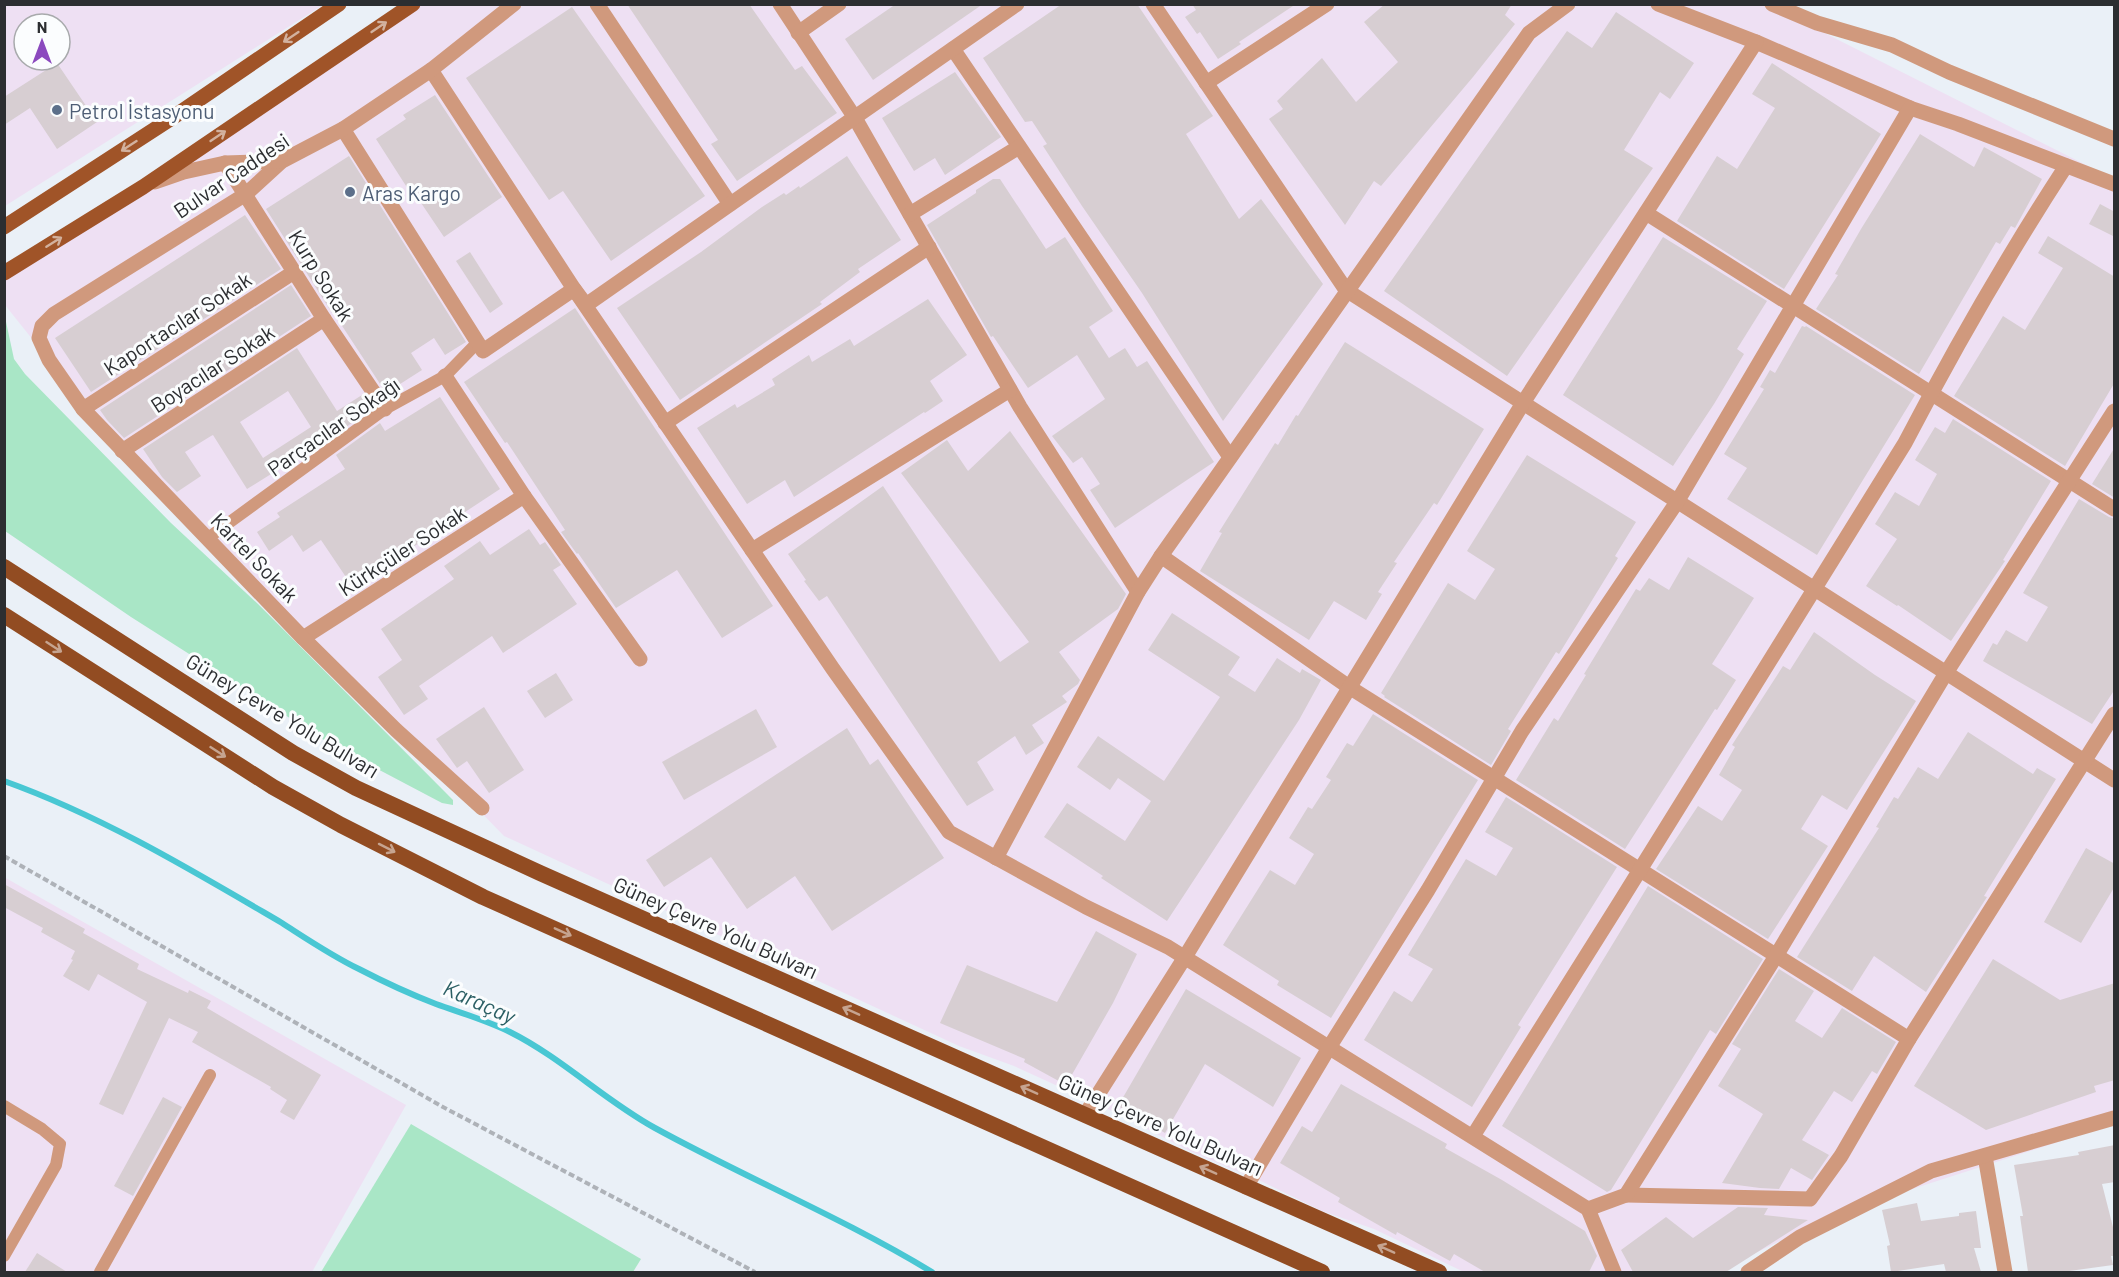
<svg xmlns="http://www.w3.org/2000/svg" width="2119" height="1277" viewBox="0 0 2119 1277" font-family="Barlow,sans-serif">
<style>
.industrial{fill:#eee0f3;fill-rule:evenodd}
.green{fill:#a9e6c6}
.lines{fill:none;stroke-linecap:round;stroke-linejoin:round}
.stream{stroke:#49c7d3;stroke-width:6}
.building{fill:#d7ced2;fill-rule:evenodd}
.path{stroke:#aeb2b8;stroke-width:4;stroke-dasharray:6 3;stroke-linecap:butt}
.service{stroke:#d0997d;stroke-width:12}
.minor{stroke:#d0997d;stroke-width:15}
.tertiary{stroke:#d0997d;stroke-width:15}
.primary{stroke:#a05428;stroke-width:15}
.trunk{stroke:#924c22;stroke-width:16}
.oneway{stroke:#d2b19e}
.oneway2{stroke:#c6a490}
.service-dot{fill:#5c6f8a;stroke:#fbfdfe;stroke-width:2}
.labels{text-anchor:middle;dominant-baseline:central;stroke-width:6;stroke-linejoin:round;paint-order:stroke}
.service-label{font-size:21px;fill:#4e5e75;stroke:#fbfdfe;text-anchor:start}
.street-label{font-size:21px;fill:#2c2e31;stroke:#fbfdfe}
.water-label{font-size:22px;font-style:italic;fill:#2b5f64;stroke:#fbfdfe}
</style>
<rect width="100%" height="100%" fill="#eaf0f7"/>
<g class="industrial">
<path d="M 5,5 L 323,5 L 5,206 ZM 24,24 L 60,24 L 60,60 L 24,60 Z"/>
<path d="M 414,5 L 1769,5 L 2114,179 L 2114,1124 L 1838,1213 L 1716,1272 L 1464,1272 L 1374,1229 L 1322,1211 L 1263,1182 L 1190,1151 L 1106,1108 L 1014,1066 L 959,1046 L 504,836 L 239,564 L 105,430 L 5,305 L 5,269 Z"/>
<path d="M 4,877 L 406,1105 L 312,1272 L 5,1272 Z"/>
</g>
<g class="green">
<path d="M 5,317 L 14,359 L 25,374 L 171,523 L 258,604 L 447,794 L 453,800 L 453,805 L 442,803 L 332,745 L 131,617 L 5,531 Z"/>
<path d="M 411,1124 L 641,1259 L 633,1272 L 321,1272 Z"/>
</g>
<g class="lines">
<path class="stream" d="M 4,781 C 102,816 193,871 282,923 C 307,939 332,956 359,969 C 384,982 410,994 436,1004 C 461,1013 486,1020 510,1032 C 562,1058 604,1100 655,1128 C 746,1178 843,1218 932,1272"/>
</g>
<g class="building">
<path d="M 627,4 L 749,4 L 795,70 L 802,66 L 837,113 L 737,181 L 711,144 L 718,140 Z"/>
<path d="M 896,4 L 983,4 L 873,80 L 845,39 Z"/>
<path d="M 1062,4 L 1137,4 L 1213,116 L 1186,134 L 1239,219 L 1261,199 L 1323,284 L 1223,421 L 1142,293 L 1082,206 L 1043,146 L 1047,144 L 1032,121 L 1025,122 L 983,58 Z"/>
<path d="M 1192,4 L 1296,4 L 1239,42 L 1241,44 L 1218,59 L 1200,32 L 1197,34 L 1185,17 L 1196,10 Z"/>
<path d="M 1385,4 L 1512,4 L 1505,15 L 1515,24 L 1473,77 L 1381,186 L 1374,181 L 1345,225 L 1269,119 L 1283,109 L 1277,101 L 1322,58 L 1356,102 L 1398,62 L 1364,22 Z"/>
<path d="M 572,7 L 705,196 L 611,261 L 563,191 L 549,200 L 466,78 Z"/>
<path d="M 1616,12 L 1694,63 L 1670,99 L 1660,92 L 1624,150 L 1653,168 L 1507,376 L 1384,291 L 1567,31 L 1592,48 Z"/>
<path d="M 57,63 L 97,122 L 57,149 L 30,108 L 4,125 L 4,97 Z"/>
<path d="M 1772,63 L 1881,134 L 1784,289 L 1677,221 L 1717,156 L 1737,169 L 1775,108 L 1752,94 Z"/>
<path d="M 955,72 L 1001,137 L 945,175 L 935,158 L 914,171 L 882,118 Z"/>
<path d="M 435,95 L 502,197 L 444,237 L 411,188 L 408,189 L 376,139 L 406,119 L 403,115 Z"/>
<path d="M 1920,134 L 1974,167 L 1984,147 L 2042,179 L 2015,228 L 2011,226 L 2000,244 L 1996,242 L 1919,374 L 1816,309 L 1838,275 L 1835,274 L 1861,229 Z"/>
<path d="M 349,156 L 466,342 L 445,355 L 434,338 L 411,353 L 422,370 L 386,393 L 333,312 L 332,313 L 266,209 Z"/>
<path d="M 847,156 L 901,240 L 858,269 L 860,272 L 820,302 L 822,304 L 680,400 L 617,308 L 701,252 L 762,207 L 784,193 L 786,195 L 799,186 L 800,188 Z"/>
<path d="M 993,179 L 1000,179 L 1046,249 L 1065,237 L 1113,311 L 1089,327 L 1109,358 L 1125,348 L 1137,367 L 1147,361 L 1214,462 L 1115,528 L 1090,490 L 1100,484 L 1082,457 L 1073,463 L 1052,436 L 1105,399 L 1077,355 L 1028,388 L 993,336 L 991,337 L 927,225 L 976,193 L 976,190 Z"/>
<path d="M 2100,204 L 2115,212 L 2115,237 L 2089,224 Z"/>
<path d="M 245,215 L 281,269 L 91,392 L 55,338 Z"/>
<path d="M 2048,236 L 2115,277 L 2115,382 L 2065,466 L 1954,396 L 2003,316 L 2025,330 L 2063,268 L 2038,253 Z"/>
<path d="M 1663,237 L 1767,301 L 1737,349 L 1744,354 L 1714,404 L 1673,466 L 1563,395 Z"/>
<path d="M 470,252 L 503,304 L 490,313 L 456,261 Z"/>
<path d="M 291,285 L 311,316 L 124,438 L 107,420 L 100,410 Z"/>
<path d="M 928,299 L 967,355 L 930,381 L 943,401 L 925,413 L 924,412 L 794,497 L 785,480 L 747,504 L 697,428 L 735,404 L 737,408 L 775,385 L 772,379 L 809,355 L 812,362 L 850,339 L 854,346 Z"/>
<path d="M 575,308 L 773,606 L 722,638 L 677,570 L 616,608 L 578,553 L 577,554 L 561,532 L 565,530 L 507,442 L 505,443 L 464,382 Z"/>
<path d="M 1802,326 L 1805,327 L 1806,326 L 1915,395 L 1817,555 L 1727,499 L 1747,468 L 1724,454 L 1764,389 L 1760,387 L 1770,370 L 1775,373 Z"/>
<path d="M 1345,342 L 1484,429 L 1437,505 L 1434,503 L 1394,562 L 1397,563 L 1378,592 L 1382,594 L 1366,620 L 1334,601 L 1309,640 L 1200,571 L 1222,533 L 1219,532 L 1275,443 L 1278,445 L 1296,415 L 1298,416 Z"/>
<path d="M 297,348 L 337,411 L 362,395 L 371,409 L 327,441 L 311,449 L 247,489 L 213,435 L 211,436 L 185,452 L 201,476 L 177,492 L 162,477 L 143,449 ZM 288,391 L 311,427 L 263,458 L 240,422 Z"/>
<path d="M 440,397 L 500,489 L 462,514 L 463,515 L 352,586 L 321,540 L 303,552 L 292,535 L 269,551 L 257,532 L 280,517 L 277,513 L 345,469 L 336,455 L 380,423 L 385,431 Z"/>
<path d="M 1953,419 L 2051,481 L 2003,560 L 2005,561 L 1951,641 L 1898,605 L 1897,606 L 1866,586 L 1897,539 L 1875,524 L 1895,492 L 1919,506 L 1937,474 L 1915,460 L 1935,427 L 1945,433 Z"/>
<path d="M 1010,431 L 1126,594 L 1118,609 L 1059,652 L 1080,680 L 1078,684 L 1062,696 L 1067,702 L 1032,725 L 1044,743 L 1026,755 L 1015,736 L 977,762 L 994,790 L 967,806 L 827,596 L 819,601 L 804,581 L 806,580 L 788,554 L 883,486 L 1000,662 L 1029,642 L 901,473 L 947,440 L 968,471 Z"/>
<path d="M 2115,447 L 2115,498 L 2092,484 Z"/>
<path d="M 1527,455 L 1636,522 L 1615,556 L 1618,558 L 1559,654 L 1556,652 L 1508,729 L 1511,731 L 1491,765 L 1384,697 L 1385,696 L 1381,693 L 1448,583 L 1475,600 L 1495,569 L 1467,551 Z"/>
<path d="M 2079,499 L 2109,517 L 2115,519 L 2115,689 L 2092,724 L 1983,661 L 1993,643 L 1997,645 L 2006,630 L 2027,642 L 2048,607 L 2023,593 Z"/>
<path d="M 529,529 L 540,545 L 545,542 L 561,565 L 553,570 L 577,604 L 503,653 L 492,636 L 419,686 L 428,699 L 404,715 L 378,677 L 402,660 L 381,629 L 454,579 L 444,566 L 480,541 L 490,555 Z"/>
<path d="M 1688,557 L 1754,598 L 1712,664 L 1736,680 L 1717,710 L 1715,709 L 1625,849 L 1516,780 L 1554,718 L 1558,721 L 1586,675 L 1584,674 L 1636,589 L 1640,591 L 1649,578 L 1669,590 Z"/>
<path d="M 1172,613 L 1240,657 L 1228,675 L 1255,692 L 1277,658 L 1300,673 L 1302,669 L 1321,680 L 1299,720 L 1167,921 L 1101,878 L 1103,876 L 1044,837 L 1067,803 L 1125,841 L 1151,801 L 1118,778 L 1110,790 L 1077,767 L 1098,736 L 1164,781 L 1220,697 L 1148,650 Z"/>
<path d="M 1814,632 L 1875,675 L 1916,701 L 1847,810 L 1822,795 L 1801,829 L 1828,846 L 1768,939 L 1656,869 L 1698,806 L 1722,821 L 1742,790 L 1719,775 L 1735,747 L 1732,745 L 1783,666 L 1790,670 Z"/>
<path d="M 556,673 L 573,700 L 545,718 L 527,691 Z"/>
<path d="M 484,707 L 524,770 L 489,793 L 467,761 L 457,768 L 436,739 Z"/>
<path d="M 756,709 L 777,747 L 684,800 L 662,762 Z"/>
<path d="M 1373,714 L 1478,780 L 1331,1018 L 1277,985 L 1279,981 L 1223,945 L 1270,870 L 1295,885 L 1314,854 L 1289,838 L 1308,807 L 1312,809 L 1331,780 L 1326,777 L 1347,743 L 1353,746 Z"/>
<path d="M 847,728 L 870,765 L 878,759 L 944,858 L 832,931 L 795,876 L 747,909 L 711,857 L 664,887 L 646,860 Z"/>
<path d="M 1968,732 L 2033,774 L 2037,768 L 2056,779 L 1984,896 L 1987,897 L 1926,992 L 1874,956 L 1852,991 L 1797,957 L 1879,828 L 1876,827 L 1894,797 L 1898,799 L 1918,767 L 1938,779 Z"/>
<path d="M 1506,797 L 1617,867 L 1518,1025 L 1521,1027 L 1472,1107 L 1364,1040 L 1394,991 L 1412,1002 L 1433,969 L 1408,955 L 1466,859 L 1496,876 L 1513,848 L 1485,832 Z"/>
<path d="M 2086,848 L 2115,864 L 2115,886 L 2081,943 L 2044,922 Z"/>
<path d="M 4,884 L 85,929 L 83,933 L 139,964 L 137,969 L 188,993 L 189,990 L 211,1001 L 207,1008 L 321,1075 L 294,1120 L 280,1112 L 287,1100 L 270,1089 L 271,1087 L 192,1042 L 198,1032 L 169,1018 L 123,1115 L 99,1104 L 147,1002 L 98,974 L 89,991 L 63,976 L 73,960 L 71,959 L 75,951 L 41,932 L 43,928 L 4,907 Z"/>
<path d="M 1648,886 L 1763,959 L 1716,1034 L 1710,1030 L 1611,1190 L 1607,1192 L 1502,1126 Z"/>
<path d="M 1096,931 L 1137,954 L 1113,1003 L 1066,1085 L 1024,1062 L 1025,1059 L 940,1023 L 967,965 L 1057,1002 Z"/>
<path d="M 1993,959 L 2060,1000 L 2115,983 L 2115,1080 L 2094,1086 L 2096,1092 L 1986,1130 L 1914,1086 Z"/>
<path d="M 1779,969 L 1814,991 L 1795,1021 L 1822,1038 L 1842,1008 L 1896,1042 L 1877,1074 L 1872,1071 L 1852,1102 L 1834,1091 L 1802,1140 L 1829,1155 L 1812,1180 L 1791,1168 L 1779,1189 L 1760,1188 L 1722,1183 L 1763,1114 L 1718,1086 L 1741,1049 L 1732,1044 Z"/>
<path d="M 1186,989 L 1301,1058 L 1273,1107 L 1205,1064 L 1165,1133 L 1118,1106 Z"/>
<path d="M 1341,1084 L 1447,1144 L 1445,1148 L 1502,1180 L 1585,1231 L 1597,1256 L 1589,1272 L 1485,1272 L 1454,1254 L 1450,1261 L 1397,1232 L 1396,1235 L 1338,1202 L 1340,1198 L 1280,1163 L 1302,1126 L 1312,1132 Z"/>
<path d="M 163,1097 L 182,1107 L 133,1196 L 114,1186 Z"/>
<path d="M 2115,1145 L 2115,1182 L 2102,1184 L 2115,1235 L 2115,1256 L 2111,1256 L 2113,1265 L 2062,1272 L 2028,1272 L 2020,1216 L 2023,1216 L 2014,1165 L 2079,1155 L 2078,1152 Z"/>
<path d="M 1917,1203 L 1921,1221 L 1959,1216 L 1959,1213 L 1976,1211 L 1981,1248 L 1974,1248 L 1981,1272 L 1946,1272 L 1944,1264 L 1891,1272 L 1887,1246 L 1890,1245 L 1882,1210 Z"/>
<path d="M 1738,1207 L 1768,1208 L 1764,1215 L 1808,1220 L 1726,1272 L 1633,1272 L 1621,1250 L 1666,1217 L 1693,1238 Z"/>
<path d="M 37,1253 L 67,1272 L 25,1272 Z"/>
</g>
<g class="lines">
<path class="path" d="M 4,856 L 443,1107 L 755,1272"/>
<g class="service">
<path d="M 208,538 L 385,409 L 445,376 L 477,343"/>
<path d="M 4,1106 L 42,1129 L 60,1144 L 56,1165 L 4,1256"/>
<path d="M 100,1272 L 210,1075"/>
</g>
<g class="minor">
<path d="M 597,4 L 730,204"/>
<path d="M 780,4 L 855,118 L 1020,407 L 1138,592"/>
<path d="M 1153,4 L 1346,290 L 2114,780"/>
<path d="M 1658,4 L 1756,42 L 1910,108 L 1958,124 L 2114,184"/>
<path d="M 1772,4 L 1817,23 L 1892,45 L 1949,72 L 2114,139"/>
<path d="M 798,33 L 839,4"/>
<path d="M 953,49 L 1230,457"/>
<path d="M 431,70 L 574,289 L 752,550 L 833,669 L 949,832 L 1086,907 L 1168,947 L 1588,1209 L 1614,1272"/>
<path d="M 1206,83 L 1327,4"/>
<path d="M 343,129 L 483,351 L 574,289 L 586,305 L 1017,4"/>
<path d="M 225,163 L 324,319 L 385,409"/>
<path d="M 1646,213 L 2114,509"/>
<path d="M 910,214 L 1019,147"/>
<path d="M 445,376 L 524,496 L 640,659"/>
<path d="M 83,409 L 294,272"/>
<path d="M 665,423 L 929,247"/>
<path d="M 122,451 L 324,319"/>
<path d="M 752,550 L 1010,390"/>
<path d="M 1161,556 L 1349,687 L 1909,1039"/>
<path d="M 303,638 L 524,496"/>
<path d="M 482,808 L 396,730 L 303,638 L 83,409 L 49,360 L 39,338 L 42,326 L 54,314 L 246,194 L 282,161 L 343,129 L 431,70 L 514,4"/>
<path d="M 996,858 L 1138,592 L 1161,556 L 1529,33 L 1568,4"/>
<path d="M 1085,1115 L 1185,957 L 1523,403 L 1756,42"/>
<path d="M 1473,1136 L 1620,902 L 1905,443 C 1954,349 2008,255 2066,166"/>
<path d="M 1985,1156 L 2005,1272"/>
<path d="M 1246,1187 L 1330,1046 L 1428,890 L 1522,731 L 1677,502 L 1910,108"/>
<path d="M 1626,1195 L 1810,1199 L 1841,1156 L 1909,1039 L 2114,714"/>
<path d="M 1588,1209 L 1626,1195 L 1776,956 L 1946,673 L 2114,411"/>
<path d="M 1748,1272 L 1800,1237 L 1931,1171 L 2114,1118"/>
</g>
<path class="tertiary" d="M 155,182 L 184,172 L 225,163 L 282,161"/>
<g class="primary">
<path d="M 4,227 L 172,118 L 339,4"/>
<path d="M 4,273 L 143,187 L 413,4"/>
</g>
<g class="trunk">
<path d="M 4,567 L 293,753 L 356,788 L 540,873 L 1439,1272"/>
<path d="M 4,615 L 273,787 L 341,825 L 483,897 L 1322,1272"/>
</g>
</g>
<defs><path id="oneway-shaft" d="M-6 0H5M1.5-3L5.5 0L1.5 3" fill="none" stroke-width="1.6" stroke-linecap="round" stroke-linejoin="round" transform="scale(1.5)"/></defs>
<g class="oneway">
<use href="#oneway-shaft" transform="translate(379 27) rotate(-34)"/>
<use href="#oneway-shaft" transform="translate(291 37) rotate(146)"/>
<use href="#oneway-shaft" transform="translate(218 136) rotate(-34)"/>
<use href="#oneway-shaft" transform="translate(129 146) rotate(147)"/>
<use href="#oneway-shaft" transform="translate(54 242) rotate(-32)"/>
</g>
<g class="oneway2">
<use href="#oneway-shaft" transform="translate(54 647) rotate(33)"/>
<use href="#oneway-shaft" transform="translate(218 752) rotate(33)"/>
<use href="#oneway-shaft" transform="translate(387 848) rotate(27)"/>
<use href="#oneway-shaft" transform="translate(563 932) rotate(24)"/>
<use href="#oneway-shaft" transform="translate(851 1011) rotate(-156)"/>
<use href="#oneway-shaft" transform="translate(1029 1090) rotate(-156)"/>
<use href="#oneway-shaft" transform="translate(1208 1170) rotate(-156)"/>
<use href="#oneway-shaft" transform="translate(1386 1249) rotate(-156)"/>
</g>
<g class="service-dot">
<circle cx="57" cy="110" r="6"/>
<circle cx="350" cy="192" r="6"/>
</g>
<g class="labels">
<g class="service-label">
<text x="69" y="110">Petrol İstasyonu</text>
<text x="362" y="192">Aras Kargo</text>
</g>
<g class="street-label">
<text transform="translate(231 175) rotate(-34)">Bulvar Caddesi</text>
<text transform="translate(322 275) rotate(58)">Kurp Sokak</text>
<text transform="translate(177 323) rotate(-33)">Kaportacılar Sokak</text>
<text transform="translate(212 368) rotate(-33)">Boyacılar Sokak</text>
<text transform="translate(333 426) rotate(-35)">Parçacılar Sokağı</text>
<text transform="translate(402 550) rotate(-33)">Kürkçüler Sokak</text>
<text transform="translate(255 557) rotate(46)">Kartel Sokak</text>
<text transform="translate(283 715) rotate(31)">Güney Çevre Yolu Bulvarı</text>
<text transform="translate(716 927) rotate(24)">Güney Çevre Yolu Bulvarı</text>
<text transform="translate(1161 1124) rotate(24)">Güney Çevre Yolu Bulvarı</text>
</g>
<g class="water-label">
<text transform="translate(480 1001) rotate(24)">Karaçay</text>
</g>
</g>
<rect width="2119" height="1277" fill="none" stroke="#2c2e31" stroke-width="12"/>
<g transform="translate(42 42)"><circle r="28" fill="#fbfdfe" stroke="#a8aaac" stroke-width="1.5"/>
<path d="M0-4.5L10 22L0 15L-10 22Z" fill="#8b49be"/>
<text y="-9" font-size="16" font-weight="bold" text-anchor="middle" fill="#2c2e31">N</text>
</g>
</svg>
